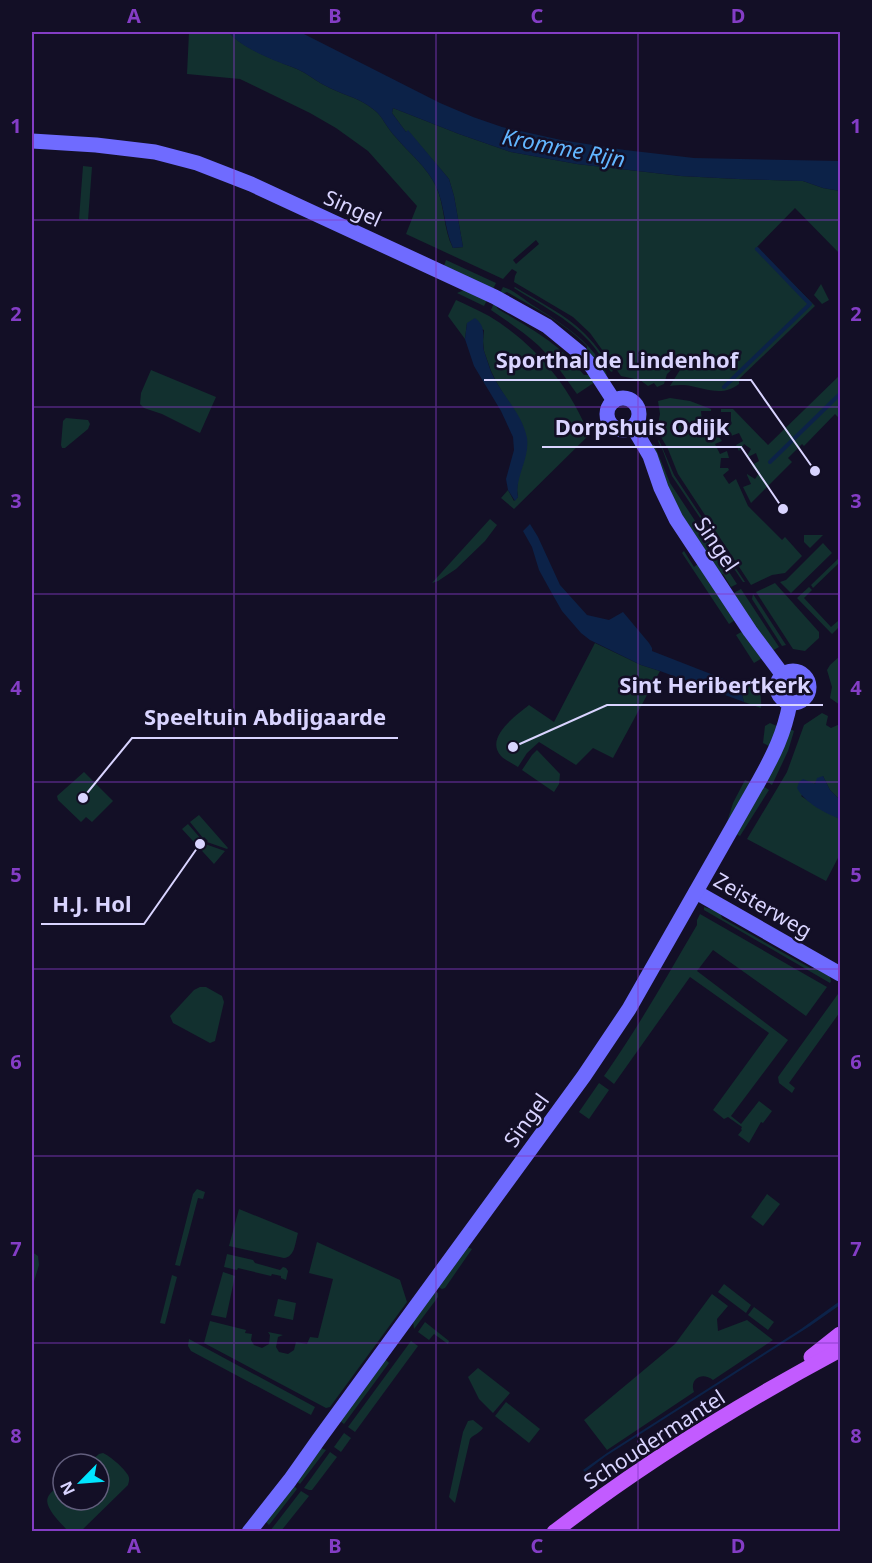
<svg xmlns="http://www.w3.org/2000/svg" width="872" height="1563" viewBox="0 0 872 1563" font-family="'Noto Sans',sans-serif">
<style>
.green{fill:#12302f;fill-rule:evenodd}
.water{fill:#0c2248}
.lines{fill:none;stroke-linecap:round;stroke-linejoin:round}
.stream{stroke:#0c2248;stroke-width:4}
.secondary{stroke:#6f6bff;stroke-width:15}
.primary{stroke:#c25bff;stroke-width:15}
.grid{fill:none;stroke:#843dc5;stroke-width:1.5;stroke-opacity:0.55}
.labels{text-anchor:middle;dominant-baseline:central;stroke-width:5;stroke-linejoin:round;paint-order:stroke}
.street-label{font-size:21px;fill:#d9d4ff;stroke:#130f26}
.water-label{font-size:22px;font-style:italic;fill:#62b6ff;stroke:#130f26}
.leader{fill:none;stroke:#d9d4ff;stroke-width:2}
.callout-dot{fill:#d9d4ff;stroke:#130f26;stroke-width:2}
.callout-label{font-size:22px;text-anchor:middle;font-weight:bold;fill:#d9d4ff;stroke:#130f26;stroke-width:5;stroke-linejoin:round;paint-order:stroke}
.neatline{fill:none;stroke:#843dc5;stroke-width:2}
.grid-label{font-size:20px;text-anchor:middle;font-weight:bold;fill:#843dc5}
</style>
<rect width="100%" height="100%" fill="#130f26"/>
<g class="green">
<path d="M 189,32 L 229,32 C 240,47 274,60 292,67 C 304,71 313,79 324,85 C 339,94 359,97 373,109 C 380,114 382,119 387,126 C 401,147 425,163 436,186 C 445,206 443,229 453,248 L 463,247 L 454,196 L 449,179 L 408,131 L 406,132 L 392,113 L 393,108 L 459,134 L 511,152 L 577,164 L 681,176 L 738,179 L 803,181 L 823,188 L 840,191 L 840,254 L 795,208 L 757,247 L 815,306 L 739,379 L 739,384 C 721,398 704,387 684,385 C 679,385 674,385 670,386 L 683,365 L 680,362 L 667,374 L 664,384 L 657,387 L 654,383 L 648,386 L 640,380 L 621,376 L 590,333 L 573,317 L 514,282 L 515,276 L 517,272 L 512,269 L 503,279 L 406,234 L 417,206 L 368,151 L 336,128 L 310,113 L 240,79 L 187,74 ZM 536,240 L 539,244 L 516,264 L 513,260 Z"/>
<path d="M 83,166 L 92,167 L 88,220 L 79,219 Z"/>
<path d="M 446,260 L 496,283 L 493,289 L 444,266 Z"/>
<path d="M 821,284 L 829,300 L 822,304 L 814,295 Z"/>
<path d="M 503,287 C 514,290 524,300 534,306 C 563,325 594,342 607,375 L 605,376 L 587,352 L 587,346 C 565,323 534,308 507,292 L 502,294 L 500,293 Z"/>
<path d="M 515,287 C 539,302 565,314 585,334 C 596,345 605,358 613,371 L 611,372 C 604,361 597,350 589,341 C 568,318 539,304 514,288 Z"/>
<path d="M 464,290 L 487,300 L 484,306 L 457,293 Z"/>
<path d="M 456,300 C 467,305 478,310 489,316 C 534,343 570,386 589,435 L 514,509 L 501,498 L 508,490 L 514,501 L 518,497 L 517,490 L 522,424 L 498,385 L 491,371 L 484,351 L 483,341 L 484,330 L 467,323 L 465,339 L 448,316 Z"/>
<path d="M 494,303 L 498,309 C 533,330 558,342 584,375 L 590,375 L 595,382 L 577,394 C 565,377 554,361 539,346 C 524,332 507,321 491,310 Z"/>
<path d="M 151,370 L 216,397 L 200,433 L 162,414 L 144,408 L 140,404 L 141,393 Z"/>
<path d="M 840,375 L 840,419 L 835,414 L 804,446 L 802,444 L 788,458 L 792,462 L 751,503 L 743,487 L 751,484 L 747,475 L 747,474 L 755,479 L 759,473 L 753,468 L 752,465 L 759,461 L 756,453 L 748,457 L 747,456 L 751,449 L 744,444 L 739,451 L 736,445 L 743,441 L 739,433 L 731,436 L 721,424 L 731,424 L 731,412 L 721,412 L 721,409 L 733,409 L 768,445 Z"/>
<path d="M 670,398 L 690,401 L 711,409 L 711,411 L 701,411 L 702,423 L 712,424 L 715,432 L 722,441 L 715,444 L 720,454 L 727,451 L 729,458 L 721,458 L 720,468 L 728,468 L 729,470 L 723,475 L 729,484 L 736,479 L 748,506 L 782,540 L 785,537 L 802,556 L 785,573 L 772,575 L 751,585 L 678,474 L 668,449 L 657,430 L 660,414 L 658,401 Z"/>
<path d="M 66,418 L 88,420 L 90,424 L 88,429 L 65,448 L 62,448 L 61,445 L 63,421 Z"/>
<path d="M 659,440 L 674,475 L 745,582 L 743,582 L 672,476 L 663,451 L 658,441 Z"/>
<path d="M 654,444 L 670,483 L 737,584 L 731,587 L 723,574 L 719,576 L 685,524 L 650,446 Z"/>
<path d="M 490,519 L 497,525 L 485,541 L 456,569 L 438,581 L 432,583 Z"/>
<path d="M 804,535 L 823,535 L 810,548 L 804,542 Z"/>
<path d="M 823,543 L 832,553 L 791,593 L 780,582 L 786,580 Z"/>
<path d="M 684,551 L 694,567 L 698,564 L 735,620 L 729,624 L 682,553 Z"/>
<path d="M 839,558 L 840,562 L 813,588 L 811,585 Z"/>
<path d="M 775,583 L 819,632 L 819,638 L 805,651 L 793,649 L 756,592 Z"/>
<path d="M 809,587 L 812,590 L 804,598 L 831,627 L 838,621 L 839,623 L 838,628 L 832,634 L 797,598 Z"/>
<path d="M 741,589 L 779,647 L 772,651 L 732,594 Z"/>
<path d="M 753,594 L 786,645 L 782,646 L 752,599 Z"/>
<path d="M 743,631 L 764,657 L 754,663 L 736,635 Z"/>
<path d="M 595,643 L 641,665 L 660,671 L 613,758 L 593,748 L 576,765 L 539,742 L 527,753 L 518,767 C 512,763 505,760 501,756 C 484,737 517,715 529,705 L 554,722 Z"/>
<path d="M 840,656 L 840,705 L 830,698 L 832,687 L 827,670 L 830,665 Z"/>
<path d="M 755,676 C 759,685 762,699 761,708 L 744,702 L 739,685 Z"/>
<path d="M 822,713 L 828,716 L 826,725 L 831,728 L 840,724 L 840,800 L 830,790 L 823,776 L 801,796 L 821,809 L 840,819 L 840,854 L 826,881 L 747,839 L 787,772 L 804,725 Z"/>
<path d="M 770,723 L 779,727 L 771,747 L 763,743 L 765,726 Z"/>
<path d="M 790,729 L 794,731 L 788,751 L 772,785 L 766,781 Z"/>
<path d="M 537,750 L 560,774 L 559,784 L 554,792 L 522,770 L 532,755 Z"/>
<path d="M 84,772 L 113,801 L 92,822 L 86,817 L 81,822 L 58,800 L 57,796 Z"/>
<path d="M 745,780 L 752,783 L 729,823 L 727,822 L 733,803 Z"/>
<path d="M 763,786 L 769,790 L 740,836 L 736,834 Z"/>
<path d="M 199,815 L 228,848 L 227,849 L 207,842 L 208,841 L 204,837 L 203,838 L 190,822 Z"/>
<path d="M 188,824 L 201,839 L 199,841 L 200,843 L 199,846 L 201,844 L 203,846 L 205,844 L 225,851 L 214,864 L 182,829 Z"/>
<path d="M 704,907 L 720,912 L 722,918 L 812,969 L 817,967 L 829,974 L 831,981 L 830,983 L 704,910 Z"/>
<path d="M 700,914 L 827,987 L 806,1016 L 713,950 L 697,971 L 788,1040 L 731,1116 L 741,1124 L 759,1101 L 772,1111 L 763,1123 L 761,1122 L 749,1143 L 738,1135 L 742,1130 L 741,1129 L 742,1127 L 728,1117 L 724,1119 L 713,1110 L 769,1033 L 690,977 L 614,1084 L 604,1076 C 638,1028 667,976 697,925 L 697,920 Z"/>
<path d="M 200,987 L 206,987 L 222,996 L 224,1002 L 215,1041 L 210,1043 L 173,1023 L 170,1016 L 194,990 Z"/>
<path d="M 838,994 L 840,996 L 840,1012 L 789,1083 L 795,1088 L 792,1093 L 779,1083 L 778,1077 Z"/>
<path d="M 599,1083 L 609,1090 L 589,1119 L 579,1112 Z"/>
<path d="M 197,1189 L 205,1192 L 203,1199 L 198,1198 L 180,1266 L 175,1265 L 193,1194 Z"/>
<path d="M 767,1194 L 780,1204 L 763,1226 L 751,1217 Z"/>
<path d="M 239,1209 L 298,1233 C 295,1243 295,1257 284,1258 L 229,1246 Z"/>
<path d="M 317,1242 L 400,1280 L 407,1302 L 330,1407 L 326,1408 L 204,1343 L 210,1321 L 246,1330 L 245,1333 L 252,1334 L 251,1340 L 254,1345 L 262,1348 L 269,1344 L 270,1335 L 268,1332 L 283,1335 L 278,1337 L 276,1347 L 279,1352 L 288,1354 L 294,1350 L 296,1342 L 307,1344 L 310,1337 L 318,1338 L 333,1279 L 309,1273 Z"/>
<path d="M 467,1247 L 472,1249 L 445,1288 L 442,1289 L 438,1287 Z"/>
<path d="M 32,1252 L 38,1256 L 39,1265 L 32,1288 Z"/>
<path d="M 227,1254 L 253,1260 L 255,1263 L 280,1270 L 283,1267 L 286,1268 L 288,1271 L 286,1280 L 281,1278 L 281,1276 L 272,1274 L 271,1276 L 238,1268 L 237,1270 L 224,1267 Z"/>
<path d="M 223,1272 L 235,1276 L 226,1318 L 211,1315 Z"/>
<path d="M 172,1275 L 177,1277 L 165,1324 L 160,1323 Z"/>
<path d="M 724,1284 L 751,1305 L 746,1313 L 718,1292 Z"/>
<path d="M 435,1291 L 438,1293 L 438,1297 L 414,1329 L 413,1321 Z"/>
<path d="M 712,1294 L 728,1306 L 717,1319 L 718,1331 L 747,1320 L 773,1340 L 713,1380 C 702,1371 689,1379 694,1392 L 607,1450 L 584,1420 L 675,1344 Z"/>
<path d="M 278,1299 L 296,1303 L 293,1320 L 274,1316 Z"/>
<path d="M 754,1307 L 774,1322 L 768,1330 L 748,1315 Z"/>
<path d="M 425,1322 L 449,1341 L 448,1344 L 434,1334 L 429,1340 L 418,1332 Z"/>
<path d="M 189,1339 L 315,1407 L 311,1415 L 191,1351 L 188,1346 Z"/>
<path d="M 411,1341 L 418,1346 L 355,1432 L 348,1427 Z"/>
<path d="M 385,1359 L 389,1363 L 344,1424 L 340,1421 Z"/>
<path d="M 478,1368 L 510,1393 L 493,1413 L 479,1399 L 468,1377 Z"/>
<path d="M 506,1402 L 540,1429 L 529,1443 L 495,1416 Z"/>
<path d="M 473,1420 L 483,1428 C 479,1434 474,1434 470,1439 L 455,1503 L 449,1497 L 463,1432 L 468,1421 Z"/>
<path d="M 344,1433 L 351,1438 L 341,1452 L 334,1447 Z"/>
<path d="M 321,1448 L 326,1450 L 300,1484 L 296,1481 Z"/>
<path d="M 330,1452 L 337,1457 L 312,1490 L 309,1490 L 304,1488 Z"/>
<path d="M 103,1453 C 110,1456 124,1468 128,1475 C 130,1479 129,1481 128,1485 L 81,1531 L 68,1531 C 62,1524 43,1507 48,1497 C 50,1492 58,1487 63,1483 L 63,1500 L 99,1500 L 99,1464 L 87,1464 L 99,1454 Z"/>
<path d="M 293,1485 L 297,1489 L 269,1525 L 265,1521 Z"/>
<path d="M 301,1491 L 309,1496 L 281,1531 L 270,1531 Z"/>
</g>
<g class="water">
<path d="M 229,32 L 300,32 L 440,103 L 473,117 L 502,127 L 561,140 L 625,150 L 694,158 L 840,161 L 840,191 L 823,188 L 803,181 L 738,179 L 681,176 L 577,164 L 511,152 L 459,134 L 393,108 L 392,113 L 406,132 L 408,130 L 449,179 L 454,196 L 463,247 L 453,248 C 444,228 445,206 436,186 C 425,163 401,147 387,126 C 382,119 380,114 373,109 C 359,97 339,94 324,85 C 313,79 304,71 292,67 C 273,60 241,48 229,32 Z"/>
<path d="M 475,318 C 488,328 481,337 484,351 C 486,357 488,363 490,369 C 499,393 522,412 527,438 C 530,459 514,478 518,497 L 515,501 L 508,490 L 506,479 L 514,450 L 513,437 L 501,411 L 474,366 L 465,339 L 467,323 Z"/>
<path d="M 530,524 L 538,537 L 560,585 L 587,615 L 609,620 L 623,612 L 649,643 L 652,648 L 652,651 L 739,685 L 744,702 L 660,671 L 641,665 L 590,640 L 581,633 L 562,611 L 550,590 L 539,570 L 532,547 L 523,531 Z"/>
<path d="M 823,776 L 830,790 L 840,800 L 840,819 C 825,813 805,803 797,788 L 799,782 L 803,779 L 815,784 L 817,778 Z"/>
<path d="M 840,1301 L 840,1305 L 810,1326 L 606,1456 L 585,1472 L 583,1470 L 607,1453 L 801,1329 Z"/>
</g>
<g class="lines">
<g class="stream">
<path d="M 724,387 L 810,304 L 757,249"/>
<path d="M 770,462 L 840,394"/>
</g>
<g class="secondary">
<path d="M 32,141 L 96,145 L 155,152 L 197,163 L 251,184 L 495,297 L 547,326 L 580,353 L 592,367 L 614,401"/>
<circle cx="623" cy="414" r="16"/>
<path d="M 633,427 L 650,456 L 661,488 L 676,519 L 750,631 L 782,674"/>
<circle cx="793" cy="687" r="16"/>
<path d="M 696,892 L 840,974"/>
<path d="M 249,1532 L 290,1480 L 319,1439 L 584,1076 L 629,1009 L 759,781 C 774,754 784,734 790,703"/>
</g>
<g class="primary">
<path d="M 811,1357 L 840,1334"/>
<path d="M 554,1532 C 642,1464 743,1402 840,1350"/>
</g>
</g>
<path class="grid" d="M 234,32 L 234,1532M 436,32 L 436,1532M 638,32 L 638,1532M 32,220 L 840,220M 32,407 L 840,407M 32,594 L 840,594M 32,782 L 840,782M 32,969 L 840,969M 32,1156 L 840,1156M 32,1343 L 840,1343"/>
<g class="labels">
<g class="street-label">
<text transform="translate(353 208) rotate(24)">Singel</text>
<text transform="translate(717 544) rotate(56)">Singel</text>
<text transform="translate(763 905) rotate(30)">Zeisterweg</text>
<text transform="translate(526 1120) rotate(-54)">Singel</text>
<text transform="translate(654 1439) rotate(-33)">Schoudermantel</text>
</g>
<g class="water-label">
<text transform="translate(564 147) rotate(11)">Kromme Rijn</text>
</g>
</g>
<path class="leader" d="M815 471L751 380H484M783 509L741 447H542M513 747L607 705H823M83 798L132 738H398M200 844L144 924H41"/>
<g class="callout-dot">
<circle cx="815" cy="471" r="6"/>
<circle cx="783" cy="509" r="6"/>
<circle cx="513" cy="747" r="6"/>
<circle cx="83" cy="798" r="6"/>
<circle cx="200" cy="844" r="6"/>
</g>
<g class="callout-label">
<text x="617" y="368">Sporthal de Lindenhof</text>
<text x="642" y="435">Dorpshuis Odijk</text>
<text x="715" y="693">Sint Heribertkerk</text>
<text x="265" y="725">Speeltuin Abdijgaarde</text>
<text x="92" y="912">H.J. Hol</text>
</g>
<rect width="872" height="1563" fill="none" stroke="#130f26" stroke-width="66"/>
<g transform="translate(81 1482) rotate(245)"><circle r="28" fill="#130f26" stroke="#625e7d" stroke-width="1.5"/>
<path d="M0-4.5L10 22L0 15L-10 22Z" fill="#00e5ff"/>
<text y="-9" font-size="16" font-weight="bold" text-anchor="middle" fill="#d9d4ff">N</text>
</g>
<rect x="33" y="33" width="806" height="1497" class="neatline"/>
<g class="grid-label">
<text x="134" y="23">A</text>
<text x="335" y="23">B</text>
<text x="537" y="23">C</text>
<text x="738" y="23">D</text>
<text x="16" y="133">1</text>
<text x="856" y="133">1</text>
<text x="16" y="321">2</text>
<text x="856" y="321">2</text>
<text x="16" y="508">3</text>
<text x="856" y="508">3</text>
<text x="16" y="695">4</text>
<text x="856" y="695">4</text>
<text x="16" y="882">5</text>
<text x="856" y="882">5</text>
<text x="16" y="1069">6</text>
<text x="856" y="1069">6</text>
<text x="16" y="1256">7</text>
<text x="856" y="1256">7</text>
<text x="16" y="1443">8</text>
<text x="856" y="1443">8</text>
<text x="134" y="1553">A</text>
<text x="335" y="1553">B</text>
<text x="537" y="1553">C</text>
<text x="738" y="1553">D</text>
</g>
</svg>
